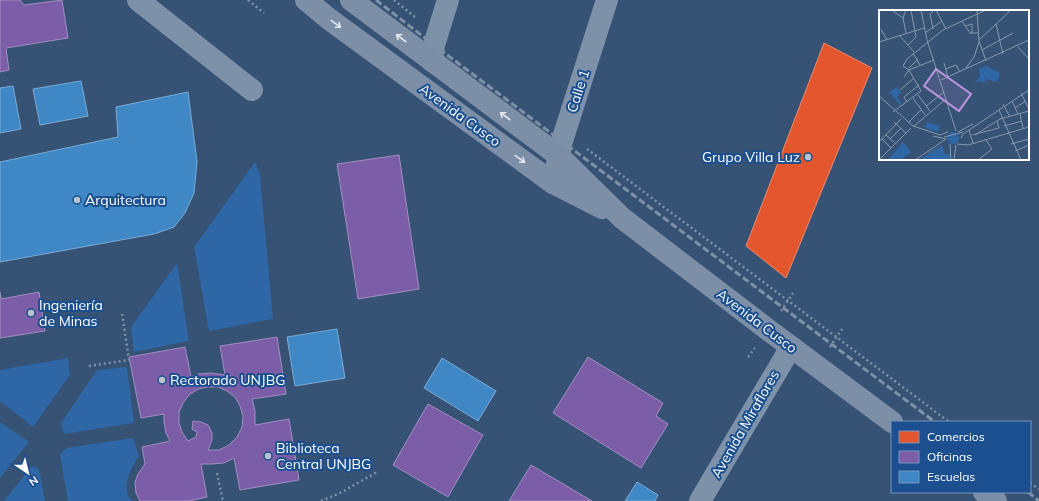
<svg xmlns="http://www.w3.org/2000/svg" width="1039" height="501" viewBox="0 0 1039 501" font-family="Mulish,sans-serif">
<style>
.green{fill:#2f66a5}
.shops{fill:#e4572e;stroke:#ec896d}
.offices{fill:#7b5ea7;stroke:#a38ec1;fill-rule:evenodd}
.schools{fill:#3f88c5;stroke:#79acd6}
.lines{fill:none;stroke-linecap:round;stroke-linejoin:round}
.path{stroke:#7d92a8;stroke-width:2.5;stroke-dasharray:2 3;stroke-linecap:butt}
.minor{stroke:#7d92a8;stroke-width:22}
.major{stroke:#7d8ea7;stroke-width:22}
.rail{stroke:#7e92a7;stroke-width:3;stroke-dasharray:7 3;stroke-linecap:butt}
.oneway{stroke:#e5e8ed}
.poi-dot{fill:#b9c2ce;stroke:#1b4f8f;stroke-width:1.5}
.labels{text-anchor:middle;dominant-baseline:central;stroke-width:4;stroke-linejoin:round;paint-order:stroke}
.street-label{font-size:14px;fill:#fff;stroke:#1b4f8f}
.poi-label{font-size:14px;fill:#fff;stroke:#1b4f8f;text-anchor:start}
.inset-river{fill:none;stroke:#3b618d;stroke-width:2}
.inset-road{fill:none;stroke:#8697ac;stroke-width:1}
.view{fill:#bd96df;fill-opacity:0.15;stroke:#bd96df;stroke-width:2}
.inset-edge{fill:none;stroke:#fff;stroke-width:2}
</style>
<rect width="100%" height="100%" fill="#365274"/>
<g class="green">
<path d="M 255,162 L 260,175 L 273,319 L 209,331 L 194,247 Z"/>
<path d="M 177,263 L 189,341 L 134,352 L 131,327 Z"/>
<path d="M 68,358 L 70,375 L 33,427 L 0,401 L 0,370 Z"/>
<path d="M 127,367 L 134,423 L 64,434 L 61,423 L 97,370 Z"/>
<path d="M 0,422 L 29,442 L 0,478 Z"/>
<path d="M 133,438 L 139,456 C 131,467 120,489 132,501 L 68,501 L 60,454 L 67,448 Z"/>
<path d="M 32,466 L 39,469 L 45,501 L 4,501 Z"/>
</g>
<path class="shops" d="M 824,43 L 872,68 L 786,278 L 746,246 Z"/>
<g class="offices">
<path d="M 0,0 L 20,0 L 24,5 L 62,0 L 68,38 L 6,48 L 9,70 L 0,72 Z"/>
<path d="M 399,155 L 419,289 L 358,299 L 337,164 Z"/>
<path d="M 0,292 L 1,299 L 39,292 L 45,331 L 0,338 Z"/>
<path d="M 277,337 L 286,394 L 252,399 L 255,411 L 255,425 L 289,419 L 299,480 L 240,490 L 234,458 L 224,463 L 212,464 L 201,464 L 207,497 L 189,501 L 140,501 L 136,493 L 135,482 L 138,474 L 145,464 L 142,447 L 170,441 L 166,433 L 164,422 L 164,414 L 141,418 L 129,357 L 185,347 L 191,377 L 198,374 L 211,373 L 225,375 L 220,346 ZM 208,387 L 218,387 L 227,391 L 235,397 L 240,406 L 243,416 L 242,427 L 237,437 L 229,445 L 219,450 L 208,450 L 212,440 L 212,433 L 208,425 L 201,422 L 193,421 L 192,429 L 197,432 L 196,437 L 188,441 L 182,432 L 179,423 L 179,412 L 183,403 L 189,395 L 198,389 Z"/>
<path d="M 588,357 L 663,403 L 656,416 L 668,424 L 641,468 L 553,413 Z"/>
<path d="M 428,404 L 483,435 L 448,497 L 393,465 Z"/>
<path d="M 531,465 L 592,501 L 509,501 Z"/>
</g>
<g class="schools">
<path d="M 81,81 L 88,116 L 40,125 L 33,89 Z"/>
<path d="M 13,86 L 21,129 L 0,133 L 0,88 Z"/>
<path d="M 188,92 L 197,162 L 194,193 L 185,213 L 174,227 L 154,234 L 0,262 L 0,162 L 118,137 L 116,107 Z"/>
<path d="M 337,329 L 345,378 L 295,386 L 287,337 Z"/>
<path d="M 442,358 L 496,391 L 478,421 L 424,388 Z"/>
<path d="M 637,482 L 658,495 L 655,501 L 625,501 Z"/>
</g>
<g class="lines">
<g class="path">
<path d="M 248,0 L 264,13"/>
<path d="M 394,0 L 415,17"/>
<path d="M 587,149 L 949,422"/>
<path d="M 781,311 L 793,293"/>
<path d="M 830,347 L 842,329"/>
<path d="M 748,357 L 755,348"/>
<path d="M 89,366 L 129,360 L 122,313"/>
<path d="M 217,473 L 223,501"/>
<path d="M 1030,483 L 1039,489"/>
<path d="M 321,501 L 342,492 L 377,472"/>
</g>
<g class="minor">
<path d="M 138,0 L 252,90"/>
<path d="M 432,61 L 434,45 L 448,0"/>
<path d="M 553,183 L 562,141 L 607,0"/>
<path d="M 700,501 L 791,347"/>
</g>
<g class="major">
<path d="M 306,0 L 329,19 L 553,183 L 602,208"/>
<path d="M 351,0 L 559,156 L 622,218 L 767,329 L 892,422"/>
<path d="M 984,492 L 996,501"/>
</g>
<g class="rail">
<path d="M 376,0 L 434,45 L 935,422"/>
<path d="M 1028,492 L 1039,501"/>
</g>
</g>
<defs><path id="oneway-shaft" d="M-6 0H5M1.5-3L5.5 0L1.5 3" fill="none" stroke-width="1.6" stroke-linecap="round" stroke-linejoin="round"/></defs>
<g class="oneway">
<use href="#oneway-shaft" transform="translate(336 24) rotate(36)"/>
<use href="#oneway-shaft" transform="translate(401 38) rotate(-143)"/>
<use href="#oneway-shaft" transform="translate(505 116) rotate(-143)"/>
<use href="#oneway-shaft" transform="translate(520 159) rotate(36)"/>
</g>
<g class="poi-dot">
<circle cx="808" cy="157" r="4"/>
<circle cx="77" cy="200" r="4"/>
<circle cx="31" cy="313" r="4"/>
<circle cx="162" cy="380" r="4"/>
<circle cx="268" cy="456" r="4"/>
</g>
<g class="labels">
<g class="street-label">
<text transform="translate(578 91) rotate(-72)">Calle 1</text>
<text transform="translate(460 115) rotate(36)">Avenida Cusco</text>
<text transform="translate(757 321) rotate(37)">Avenida Cusco</text>
<text transform="translate(745 424) rotate(-60)">Avenida Miraflores</text>
</g>
<g class="poi-label">
<text x="800" y="157" text-anchor="end">Grupo Villa Luz</text>
<text x="85" y="200">Arquitectura</text>
<text x="39" y="305">Ingeniería<tspan x="39" dy="16">de Minas</tspan></text>
<text x="170" y="380">Rectorado UNJBG</text>
<text x="276" y="448">Biblioteca<tspan x="276" dy="16">Central UNJBG</tspan></text>
</g>
</g>
<g transform="translate(879 10)">
<rect width="150" height="150" fill="#365274"/>
<path d="M 107,56 L 121,63 L 118,72 L 107,69 L 105,73 L 100,71 L 95,74 L 101,66 L 100,59 ZM 18,77 L 22,83 L 18,86 L 23,94 L 21,95 L 10,82 ZM 48,112 L 61,116 L 59,122 L 46,118 ZM68 128a6 6 0 1 1 12 0a6 6 0 1 1-12 0ZM 24,132 L 32,142 L 21,150 L 9,150 ZM 64,136 L 65,144 L 71,144 L 71,150 L 39,150 Z" fill="#2f66a5"/>
<path class="inset-river" d="M 48,144 L 63,135"/>
<path class="inset-road" d="M 42,0 L 48,30 L 77,121M 57,0 L 67,19M 98,0 L 100,31 L 107,51M 14,1 L 24,8M 83,11 L 91,23 L 100,23M 117,14 L 124,44M 87,16 L 93,14 L 93,23M 2,19 L 8,30M 54,19 L 51,4 L 55,0M 27,23 L 24,8 L 27,0M 46,23 L 63,11M 20,25 L 35,42M 100,30 L 132,0M 0,32 L 45,18M 29,35 L 37,27 L 32,0M 139,37 L 150,49M 103,40 L 134,23M 34,43 L 41,55M 65,53 L 69,67M 30,58 L 39,49M 87,58 L 95,47 L 100,32M 67,59 L 77,55 L 81,62M 25,67 L 30,60 L 55,50M 62,70 L 150,30M 21,80 L 35,68M 142,83 L 150,99M 39,85 L 51,101M 0,86 L 34,116 L 61,125 L 69,122M 34,88 L 46,105M 133,91 L 139,104M 28,92 L 25,87 L 40,75M 124,94 L 131,107M 47,96 L 65,82M 136,98 L 147,91M 120,100 L 142,150M 14,102 L 42,81 L 30,60 L 24,56 L 28,49 L 64,20 L 107,0M 141,104 L 144,118M 15,112 L 27,123M 30,112 L 42,100M 35,116 L 67,89M 125,116 L 143,111M 90,120 L 94,133M 79,122 L 94,114M 7,125 L 16,133M 93,125 L 120,118 L 118,111M 96,125 L 121,109 L 150,101M 54,126 L 67,129M 65,127 L 84,122M 82,128 L 84,124 L 150,80M 3,129 L 12,138M 11,129 L 22,118M 0,132 L 22,109M 71,134 L 72,150M 78,134 L 89,135 L 150,117M 132,134 L 150,129M 136,141 L 150,135M 0,150 L 32,118M 36,150 L 67,129M 75,150 L 77,135M 99,150 L 113,139 L 107,130"/>
<path class="view" d="M 57,59 L 92,84 L 80,101 L 45,76 Z"/>
<rect width="150" height="150" class="inset-edge"/>
</g>
<rect x="891" y="421" width="140" height="72" fill="#1b4f8f" stroke="#7695bc"/>
<rect x="899" y="431" width="20" height="12" fill="#e4572e" stroke="#7695bc"/>
<text x="927" y="441" font-size="12" fill="#ffffff">Comercios</text>
<rect x="899" y="451" width="20" height="12" fill="#7b5ea7" stroke="#7695bc"/>
<text x="927" y="461" font-size="12" fill="#ffffff">Oficinas</text>
<rect x="899" y="471" width="20" height="12" fill="#3f88c5" stroke="#7695bc"/>
<text x="927" y="481" font-size="12" fill="#ffffff">Escuelas</text>
<g transform="translate(28 473) rotate(145)" stroke="#1b4f8f" stroke-width="3" paint-order="stroke">
<path d="M0-3L7 15L0 10L-7 15Z" fill="#ffffff"/>
<text y="-6" font-size="11" font-weight="bold" text-anchor="middle" fill="#ffffff">N</text>
</g>
</svg>
